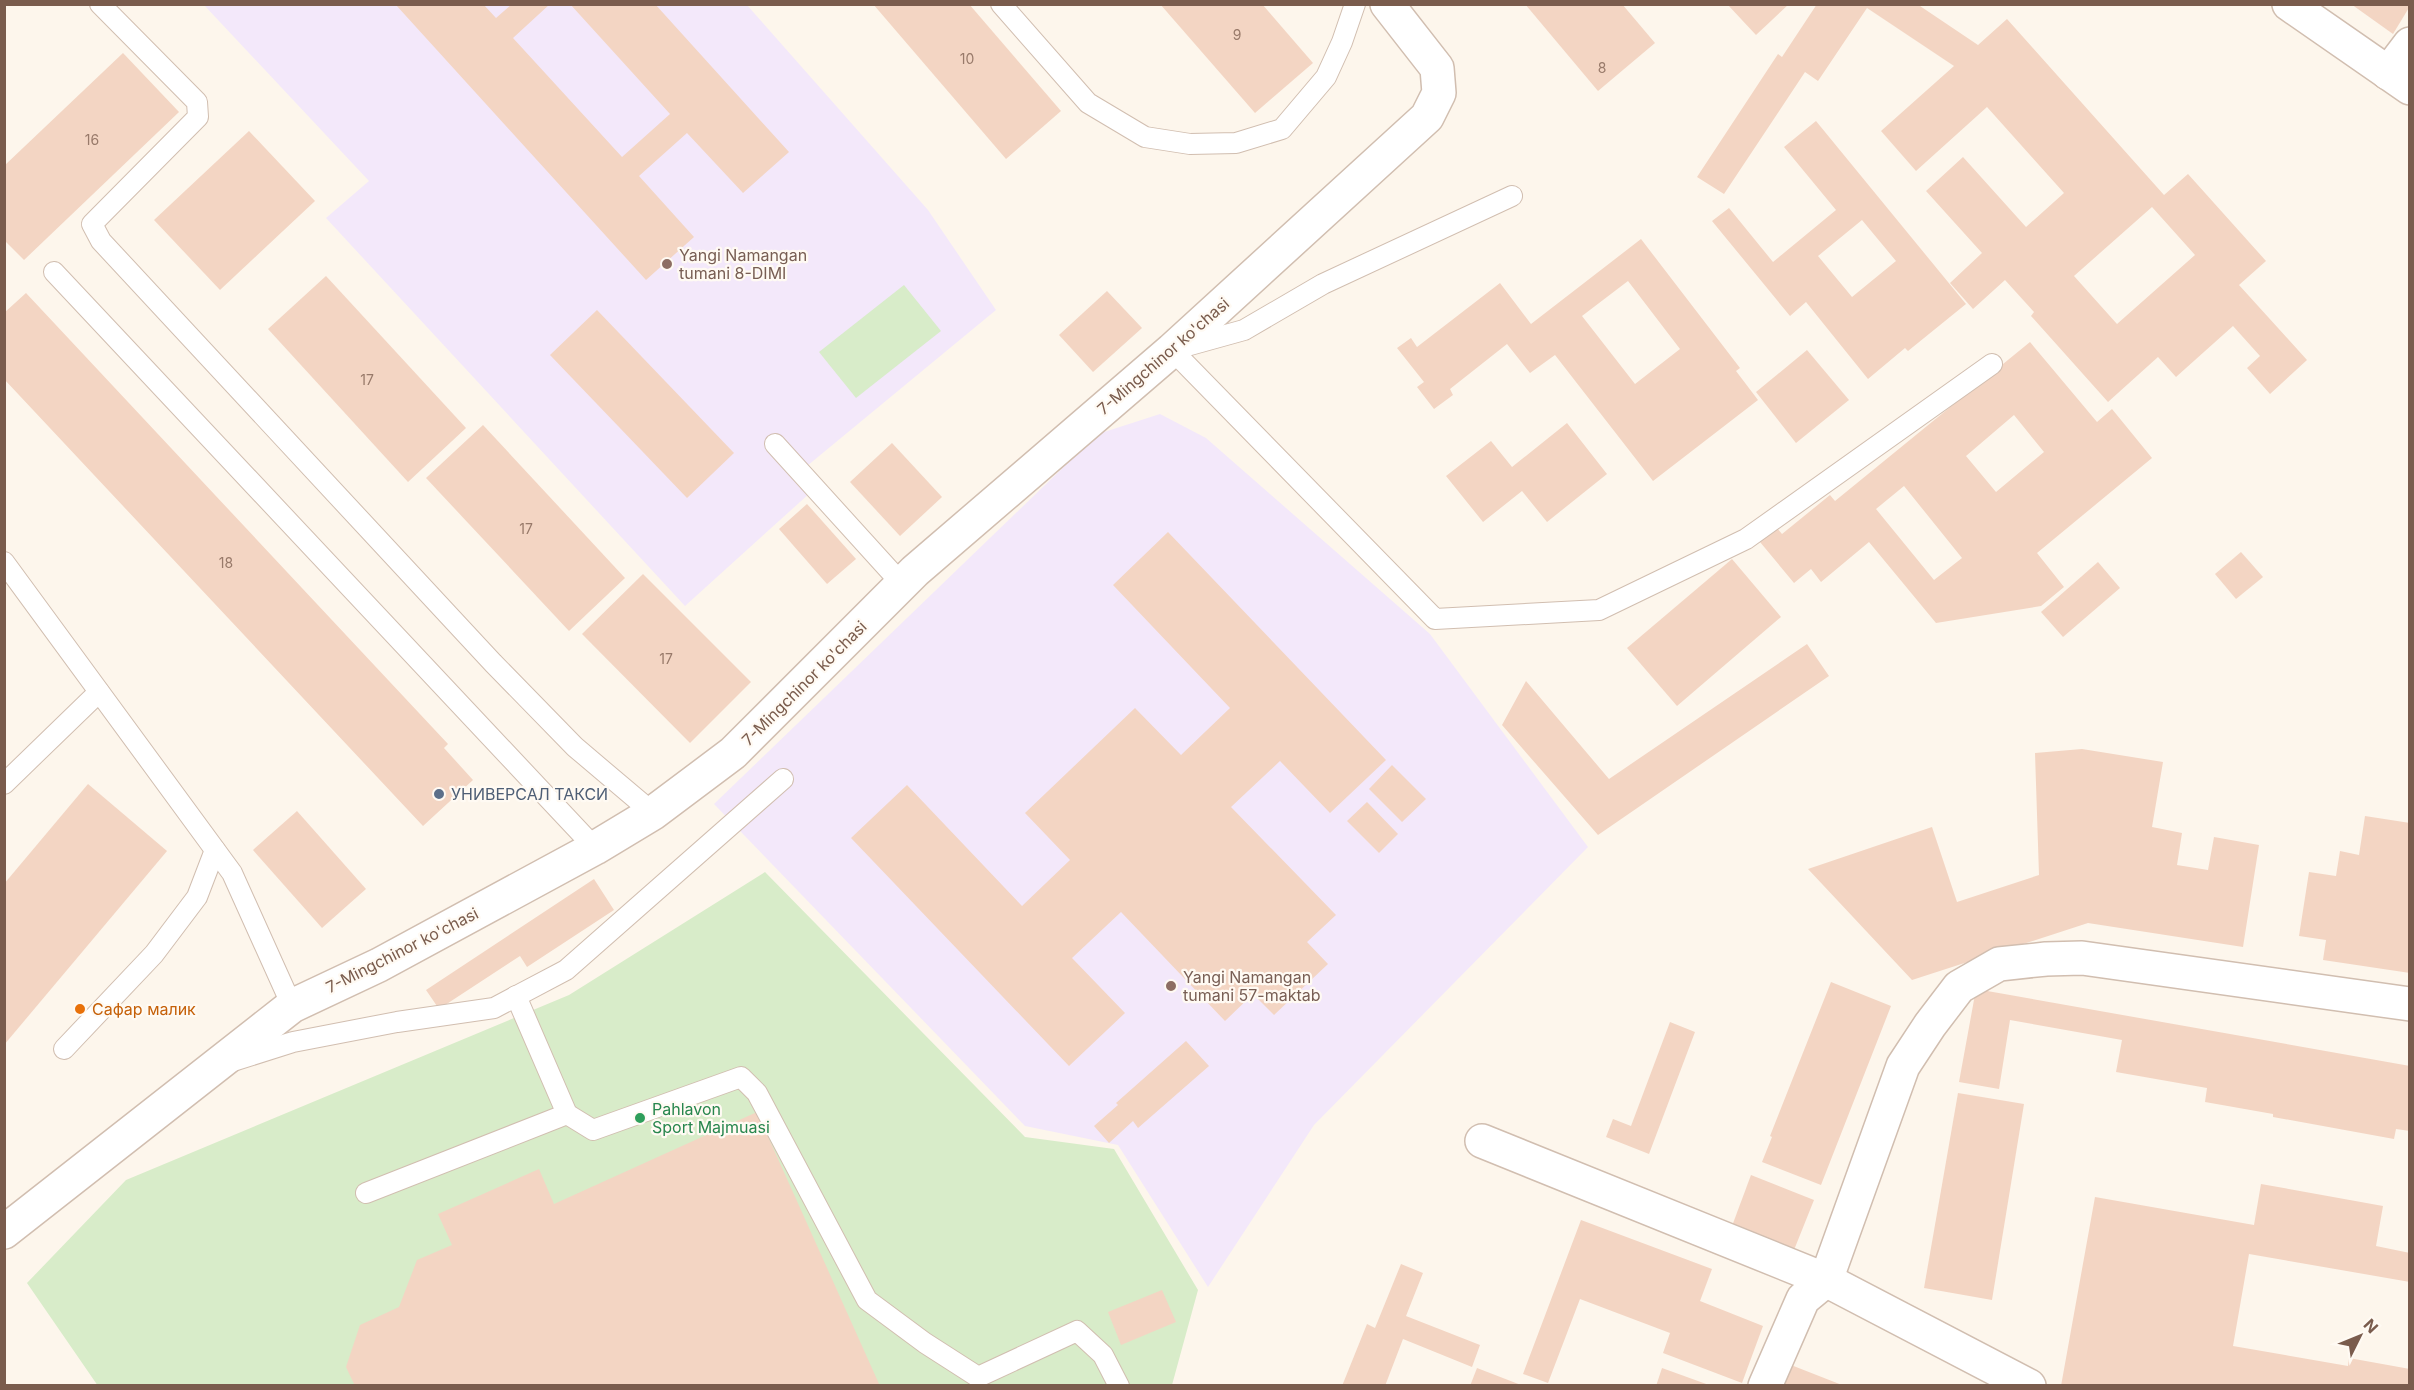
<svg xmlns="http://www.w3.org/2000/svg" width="2414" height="1390" viewBox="0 0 2414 1390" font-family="Inter,sans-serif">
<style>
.education{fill:#f3e8fa}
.garden{fill:#d8ecc9}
.building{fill:#f3d5c3;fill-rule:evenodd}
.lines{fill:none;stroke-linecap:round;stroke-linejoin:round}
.service-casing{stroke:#d1beb0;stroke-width:22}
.minor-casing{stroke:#d1beb0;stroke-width:36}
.tertiary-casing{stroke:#d1beb0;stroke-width:36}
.service{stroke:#fff;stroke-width:20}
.minor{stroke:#fff;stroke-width:33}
.tertiary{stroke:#fff;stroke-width:33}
.education-dot{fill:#8d6e63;stroke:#fffaf3;stroke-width:2}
.service-dot{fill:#5c6f8a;stroke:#fffaf3;stroke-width:2}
.food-dot{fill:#e8710a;stroke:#fffaf3;stroke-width:2}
.leisure-dot{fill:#2e9e5b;stroke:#fffaf3;stroke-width:2}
.labels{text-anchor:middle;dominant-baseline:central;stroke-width:4.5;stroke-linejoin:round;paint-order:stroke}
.number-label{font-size:14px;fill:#987a6a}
.education-label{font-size:16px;fill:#785e54;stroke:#fffaf3;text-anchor:start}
.street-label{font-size:16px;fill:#7a5c4d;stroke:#fffaf3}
.service-label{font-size:16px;fill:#4e5e75;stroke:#fffaf3;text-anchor:start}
.food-label{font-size:16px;fill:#c56008;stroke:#fffaf3;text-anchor:start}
.leisure-label{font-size:16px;fill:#27864d;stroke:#fffaf3;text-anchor:start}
</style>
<rect width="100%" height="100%" fill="#fdf6ec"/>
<g class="education">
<path d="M 204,5 L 747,5 L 928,210 L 996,310 L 807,466 L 821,483 L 685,606 L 326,218 L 369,181 Z"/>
<path d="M 1160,414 L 1206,438 L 1430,634 L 1588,847 L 1314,1125 L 1208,1287 L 1118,1145 L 1025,1126 L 714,804 L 1098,434 Z"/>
</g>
<g class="garden">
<path d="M 904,285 L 941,331 L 856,398 L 819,352 Z"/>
<path d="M 765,872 L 1025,1137 L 1114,1149 L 1198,1290 L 1172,1385 L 98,1386 L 27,1283 L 126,1180 L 569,995 Z"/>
</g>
<g class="building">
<path d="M 512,4 L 550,4 L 513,38 L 622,157 L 670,114 L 570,4 L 655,4 L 789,152 L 743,193 L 687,133 L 639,176 L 694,237 L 646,280 L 396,5 L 484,5 L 496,18 Z"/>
<path d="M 873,4 L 969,4 L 1061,111 L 1006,159 Z"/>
<path d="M 1160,4 L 1262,4 L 1313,63 L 1255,113 Z"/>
<path d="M 1525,4 L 1622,4 L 1655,43 L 1598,91 Z"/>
<path d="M 1727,4 L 1789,4 L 1756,35 Z"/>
<path d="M 1817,4 L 1917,4 L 1978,45 L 2007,19 L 2164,195 L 2188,174 L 2266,261 L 2239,285 L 2307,360 L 2270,394 L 2247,368 L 2260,356 L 2233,326 L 2176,377 L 2158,357 L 2108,402 L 2031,316 L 2034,312 L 2005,280 L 1973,309 L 1950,283 L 1982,253 L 1926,191 L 1963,157 L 2026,227 L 2064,193 L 1987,107 L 1916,171 L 1881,131 L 1954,66 L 1867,8 L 1818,81 L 1805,72 L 1724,194 L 1697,177 L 1778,54 L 1782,57 ZM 2152,207 L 2195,255 L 2117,324 L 2074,276 Z"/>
<path d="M 2351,4 L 2410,4 L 2410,6 L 2393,34 Z"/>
<path d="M 123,53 L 179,112 L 24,260 L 4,240 L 4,166 Z"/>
<path d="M 1816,121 L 1966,304 L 1908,351 L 1905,348 L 1868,379 L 1806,302 L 1790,316 L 1712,221 L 1729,208 L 1773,262 L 1836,210 L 1784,147 ZM 1862,220 L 1896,261 L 1852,297 L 1818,256 Z"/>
<path d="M 249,131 L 315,201 L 220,290 L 154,220 Z"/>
<path d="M 1641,239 L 1740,368 L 1736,371 L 1758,400 L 1653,481 L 1555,355 L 1530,373 L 1507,344 L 1450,389 L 1453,395 L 1434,409 L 1417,387 L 1424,382 L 1397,348 L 1411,338 L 1417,347 L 1500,283 L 1531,324 ZM 1628,281 L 1680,349 L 1635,384 L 1582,316 Z"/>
<path d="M 326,276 L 466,428 L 408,482 L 268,329 Z"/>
<path d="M 1107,291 L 1142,328 L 1093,372 L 1059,335 Z"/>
<path d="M 26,293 L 448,744 L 444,748 L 473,780 L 423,826 L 4,379 L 4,313 Z"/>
<path d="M 597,310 L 734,453 L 687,498 L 550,355 Z"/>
<path d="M 2030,342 L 2097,422 L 2112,409 L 2152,458 L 2037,553 L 2064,587 L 2041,606 L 1936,623 L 1869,542 L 1821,582 L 1811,569 L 1794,583 L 1760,542 L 1777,528 L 1782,534 L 1830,495 L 1835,501 ZM 2014,415 L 2044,452 L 1996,492 L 1966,456 ZM 1904,486 L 1962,558 L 1934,580 L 1876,509 Z"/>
<path d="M 1807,350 L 1849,400 L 1796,443 L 1756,392 Z"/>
<path d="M 1567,423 L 1607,474 L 1547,522 L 1522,491 L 1483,522 L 1446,476 L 1491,441 L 1512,467 Z"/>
<path d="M 483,425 L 625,578 L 569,631 L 426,478 Z"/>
<path d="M 892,443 L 942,497 L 900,536 L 850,482 Z"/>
<path d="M 807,504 L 856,559 L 827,584 L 779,529 Z"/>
<path d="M 1168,532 L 1386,760 L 1330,813 L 1280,761 L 1231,807 L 1336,915 L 1307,942 L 1328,964 L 1274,1015 L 1253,994 L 1225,1021 L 1121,912 L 1072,958 L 1125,1013 L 1069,1066 L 851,838 L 907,785 L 1022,906 L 1070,860 L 1025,813 L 1135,708 L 1181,755 L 1230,708 L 1113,585 Z"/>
<path d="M 2241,552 L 2263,577 L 2236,599 L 2215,574 Z"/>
<path d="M 1732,559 L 1781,617 L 1677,706 L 1627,648 Z"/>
<path d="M 2098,562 L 2120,588 L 2063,637 L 2041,612 Z"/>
<path d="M 643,574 L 751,682 L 690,743 L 582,634 Z"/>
<path d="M 1807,644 L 1829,676 L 1598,835 L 1502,725 L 1526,681 L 1609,779 Z"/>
<path d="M 2082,749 L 2163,762 L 2152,827 L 2182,833 L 2177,865 L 2208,870 L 2214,837 L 2259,845 L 2243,947 L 2088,923 L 1912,980 L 1808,869 L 1932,827 L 1957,902 L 2039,875 L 2035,753 Z"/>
<path d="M 1392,765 L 1426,799 L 1402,822 L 1369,789 Z"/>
<path d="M 88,784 L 167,851 L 4,1045 L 4,884 Z"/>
<path d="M 1367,802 L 1398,834 L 1379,853 L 1347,821 Z"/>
<path d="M 297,811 L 366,889 L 322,928 L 253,850 Z"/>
<path d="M 2365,816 L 2410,823 L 2410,973 L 2323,960 L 2326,940 L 2299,936 L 2309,872 L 2336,876 L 2340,851 L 2359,855 Z"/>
<path d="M 594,879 L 614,910 L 527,967 L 520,956 L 439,1009 L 426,990 Z"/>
<path d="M 1831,982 L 1891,1006 L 1821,1185 L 1762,1162 L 1772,1137 L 1770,1136 Z"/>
<path d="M 1976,989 L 2410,1066 L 2410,1131 L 2396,1129 L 2394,1139 L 2273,1117 L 2273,1114 L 2205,1102 L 2207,1088 L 2116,1072 L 2122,1040 L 2010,1020 L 1999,1089 L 1959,1082 Z"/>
<path d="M 1670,1022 L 1695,1032 L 1649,1154 L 1606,1137 L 1613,1119 L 1631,1126 Z"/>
<path d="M 1186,1041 L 1209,1066 L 1138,1128 L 1133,1121 L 1109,1143 L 1094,1126 L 1118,1105 L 1116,1103 Z"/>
<path d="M 1958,1093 L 2024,1104 L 1992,1300 L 1924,1288 Z"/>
<path d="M 757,1112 L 880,1386 L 355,1386 L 346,1367 L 360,1325 L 399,1307 L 417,1260 L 452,1245 L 438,1214 L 539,1169 L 554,1204 Z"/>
<path d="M 1751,1175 L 1814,1200 L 1794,1250 L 1732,1226 Z"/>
<path d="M 2261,1184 L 2383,1206 L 2376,1246 L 2410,1253 L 2410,1282 L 2249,1254 L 2233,1346 L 2348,1366 L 2349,1358 L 2410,1369 L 2410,1386 L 2061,1386 L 2095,1197 L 2254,1225 Z"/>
<path d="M 1581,1220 L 1712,1269 L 1700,1301 L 1763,1326 L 1742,1383 L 1663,1353 L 1670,1333 L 1580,1299 L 1548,1383 L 1523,1374 Z"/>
<path d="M 1401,1264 L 1423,1273 L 1406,1316 L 1480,1345 L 1472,1367 L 1403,1339 L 1385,1386 L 1342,1386 L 1367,1324 L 1375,1328 Z"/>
<path d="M 1162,1290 L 1176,1322 L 1121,1345 L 1108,1312 Z"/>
<path d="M 1791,1365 L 1842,1385 L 1842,1386 L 1783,1386 Z"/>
<path d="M 1477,1368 L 1521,1385 L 1521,1386 L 1470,1386 Z"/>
<path d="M 1662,1368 L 1709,1385 L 1709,1386 L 1656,1386 Z"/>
</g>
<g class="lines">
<defs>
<g id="service">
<path d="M 100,4 L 197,102 L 198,117 L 92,224 L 101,241 L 493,663 L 575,747 L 653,813"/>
<path d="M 1001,4 L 1088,103 L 1145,137 L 1190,144 L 1236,143 L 1282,129 L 1326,77 L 1342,42 L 1355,4"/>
<path d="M 1512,196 L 1323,284 L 1244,330 L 1172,350 L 1435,619 L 1599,610 L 1746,539 L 1992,364"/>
<path d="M 54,272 L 595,848"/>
<path d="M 775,444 L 902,584"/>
<path d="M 4,562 L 232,873 L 292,1006"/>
<path d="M 4,784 L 99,692"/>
<path d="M 64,1049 L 154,954 L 197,897 L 215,850"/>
<path d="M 233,1061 L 293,1042 L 397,1022 L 494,1008 L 566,970 L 783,779"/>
<path d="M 567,1114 L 593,1130 L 741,1077 L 757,1093 L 867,1300 L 925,1343 L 978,1377 L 1077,1331 L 1103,1355 L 1119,1386"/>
<path d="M 366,1193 L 567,1114 L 516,996"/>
</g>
<g id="minor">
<path d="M 2388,73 L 2410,44"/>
<path d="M 1482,1141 L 1826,1280 L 2029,1386"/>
<path d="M 4,1232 L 292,1006 L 379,965 L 595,848 L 653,813 L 733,753 L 915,571 L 1172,350 L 1427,117 L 1439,93 L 1437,68 L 1387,4"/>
<path d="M 1765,1386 L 1803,1299 L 1826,1280 L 1903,1066 L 1930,1025 L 1959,987 L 1999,964 L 2046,959 L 2082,958 L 2410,1004"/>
</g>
<path id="tertiary" d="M 2289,4 L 2410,88"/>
</defs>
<use href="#service" class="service-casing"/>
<use href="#minor" class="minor-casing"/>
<use href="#tertiary" class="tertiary-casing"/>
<use href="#service" class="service"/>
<use href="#minor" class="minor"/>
<use href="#tertiary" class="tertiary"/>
</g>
<g class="education-dot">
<circle cx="667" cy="264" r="6"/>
<circle cx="1171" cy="986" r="6"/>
</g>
<circle class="service-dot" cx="439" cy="794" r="6"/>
<circle class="food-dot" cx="80" cy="1009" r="6"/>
<circle class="leisure-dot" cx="640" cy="1118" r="6"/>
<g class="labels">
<g class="number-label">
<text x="1237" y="34">9</text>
<text x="967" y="58">10</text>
<text x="1602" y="67">8</text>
<text x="92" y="139">16</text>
<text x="367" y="379">17</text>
<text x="526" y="528">17</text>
<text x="226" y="562">18</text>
<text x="666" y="658">17</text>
</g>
<g class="education-label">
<text x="679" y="255">Yangi Namangan<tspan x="679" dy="18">tumani 8-DIMI</tspan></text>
<text x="1183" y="977">Yangi Namangan<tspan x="1183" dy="18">tumani 57-maktab</tspan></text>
</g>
<g class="street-label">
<text transform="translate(1163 356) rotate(-41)">7-Mingchinor ko'chasi</text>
<text transform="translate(804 683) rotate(-45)">7-Mingchinor ko'chasi</text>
<text transform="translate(402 950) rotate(-27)">7-Mingchinor ko'chasi</text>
</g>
<g class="service-label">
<text x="451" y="794">УНИВЕРСАЛ ТАКСИ</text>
</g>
<g class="food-label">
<text x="92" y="1009">Сафар малик</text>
</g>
<g class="leisure-label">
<text x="652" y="1109">Pahlavon<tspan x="652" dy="18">Sport Majmuasi</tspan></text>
</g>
</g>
<rect width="2414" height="1390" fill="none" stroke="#7a5c4d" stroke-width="12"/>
<g transform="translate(2360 1336) rotate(47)" stroke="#fffaf3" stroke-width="4.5" paint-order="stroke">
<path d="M0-4.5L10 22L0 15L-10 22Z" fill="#7a5c4d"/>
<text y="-9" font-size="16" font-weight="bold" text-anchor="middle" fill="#7a5c4d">N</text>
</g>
</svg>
